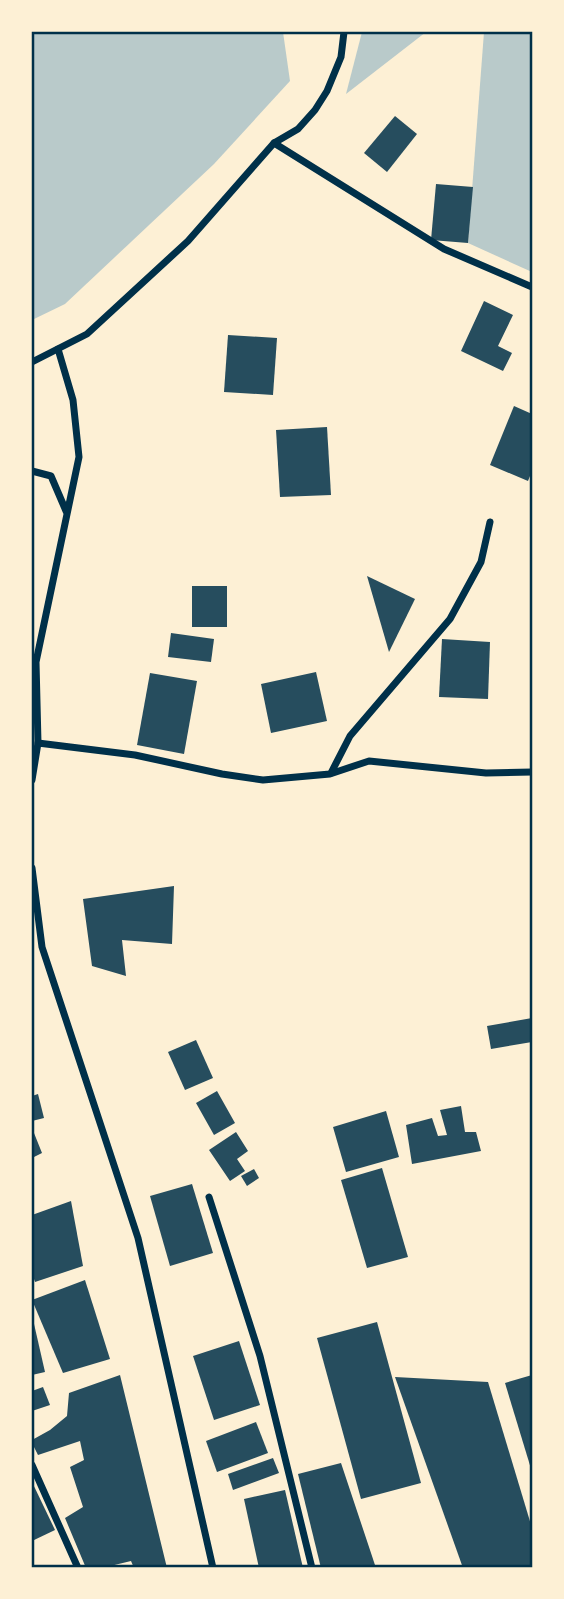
<svg xmlns="http://www.w3.org/2000/svg" width="564" height="1599" viewBox="0 0 564 1599" font-family="Lato,sans-serif">
<style>
.green{fill:#b9caca}
.building{fill:#264d5e}
.lines{fill:none;stroke-linecap:round;stroke-linejoin:round}
.minor{stroke:#003049;stroke-width:7}
.neatline{fill:none;stroke:#003049;stroke-width:2.5}
</style>
<rect width="100%" height="100%" fill="#fdf0d5"/>
<g class="green">
<path d="M 32,32 L 283,32 L 290,81 L 214,164 L 65,304 L 32,320 Z"/>
<path d="M 362,32 L 426,32 L 346,94 Z"/>
<path d="M 484,32 L 532,32 L 532,272 L 468,243 Z"/>
</g>
<g class="building">
<path d="M 395,116 L 417,134 L 387,172 L 364,153 Z"/>
<path d="M 436,184 L 473,187 L 468,243 L 431,240 Z"/>
<path d="M 484,301 L 513,315 L 498,346 L 512,353 L 503,371 L 461,351 Z"/>
<path d="M 228,335 L 277,338 L 273,395 L 224,392 Z"/>
<path d="M 514,406 L 532,414 L 532,471 L 528,481 L 490,465 Z"/>
<path d="M 327,427 L 331,495 L 280,497 L 276,430 Z"/>
<path d="M 367,576 L 415,599 L 389,652 Z"/>
<rect x="192" y="586" width="35" height="41"/>
<path d="M 171,633 L 214,639 L 211,662 L 168,657 Z"/>
<path d="M 442,639 L 490,642 L 488,699 L 439,697 Z"/>
<path d="M 316,672 L 327,721 L 271,733 L 261,684 Z"/>
<path d="M 150,673 L 197,681 L 184,754 L 137,745 Z"/>
<path d="M 174,886 L 172,944 L 122,940 L 126,976 L 92,966 L 83,899 Z"/>
<path d="M 532,1018 L 532,1042 L 491,1049 L 487,1026 Z"/>
<path d="M 196,1040 L 213,1078 L 185,1090 L 168,1052 Z"/>
<path d="M 217,1091 L 235,1123 L 214,1135 L 196,1103 Z"/>
<path d="M 38,1094 L 44,1118 L 32,1121 L 32,1096 Z"/>
<path d="M 461,1106 L 465,1132 L 476,1132 L 481,1151 L 412,1164 L 406,1125 L 432,1118 L 438,1136 L 447,1135 L 440,1110 Z"/>
<path d="M 386,1111 L 399,1157 L 346,1172 L 333,1127 Z"/>
<path d="M 32,1128 L 42,1153 L 32,1158 Z"/>
<path d="M 236,1132 L 248,1151 L 237,1159 L 245,1171 L 230,1181 L 209,1150 Z"/>
<path d="M 382,1168 L 408,1257 L 367,1268 L 341,1180 Z"/>
<path d="M 254,1169 L 259,1178 L 247,1186 L 241,1176 Z"/>
<path d="M 192,1184 L 213,1253 L 170,1266 L 150,1196 Z"/>
<path d="M 71,1201 L 83,1266 L 35,1282 L 32,1273 L 32,1215 Z"/>
<path d="M 85,1280 L 110,1359 L 63,1373 L 32,1300 Z"/>
<path d="M 32,1315 L 45,1372 L 32,1375 Z"/>
<path d="M 377,1322 L 421,1483 L 361,1499 L 317,1338 Z"/>
<path d="M 239,1341 L 260,1405 L 214,1420 L 193,1356 Z"/>
<path d="M 120,1375 L 167,1568 L 134,1568 L 131,1561 L 102,1568 L 86,1568 L 65,1518 L 83,1507 L 70,1467 L 84,1460 L 80,1441 L 38,1455 L 32,1443 L 32,1440 L 50,1430 L 67,1416 L 69,1393 Z"/>
<path d="M 532,1375 L 532,1472 L 505,1383 Z"/>
<path d="M 395,1377 L 488,1382 L 532,1528 L 532,1568 L 463,1568 Z"/>
<path d="M 43,1387 L 50,1405 L 32,1411 L 32,1391 Z"/>
<path d="M 256,1422 L 268,1453 L 217,1472 L 206,1441 Z"/>
<path d="M 273,1458 L 279,1473 L 233,1490 L 228,1474 Z"/>
<path d="M 341,1463 L 376,1568 L 321,1568 L 298,1474 Z"/>
<path d="M 32,1482 L 55,1530 L 32,1541 Z"/>
<path d="M 285,1490 L 303,1568 L 259,1568 L 244,1499 Z"/>
</g>
<g class="lines">
<g class="minor">
<path d="M 274,143 L 444,249 L 532,287"/>
<path d="M 32,362 L 87,334 L 188,241 L 274,143 L 298,129 L 315,110 L 327,91 L 341,57 L 344,32"/>
<path d="M 32,471 L 51,476 L 66,511"/>
<path d="M 38,743 L 135,755 L 222,774 L 263,780 L 330,774 L 369,761 L 486,773 L 532,772"/>
<path d="M 331,773 L 350,736 L 450,619 L 481,562 L 490,522"/>
<path d="M 32,780 L 38,743 L 36,662 L 79,457 L 73,400 L 58,349"/>
<path d="M 32,868 L 42,947 L 138,1238 L 213,1568"/>
<path d="M 209,1197 L 260,1356 L 312,1568"/>
<path d="M 32,1465 L 78,1568"/>
</g>
</g>
<rect width="564" height="1599" fill="none" stroke="#fdf0d5" stroke-width="66"/>
<rect x="33" y="33" width="498" height="1533" class="neatline"/>
</svg>
